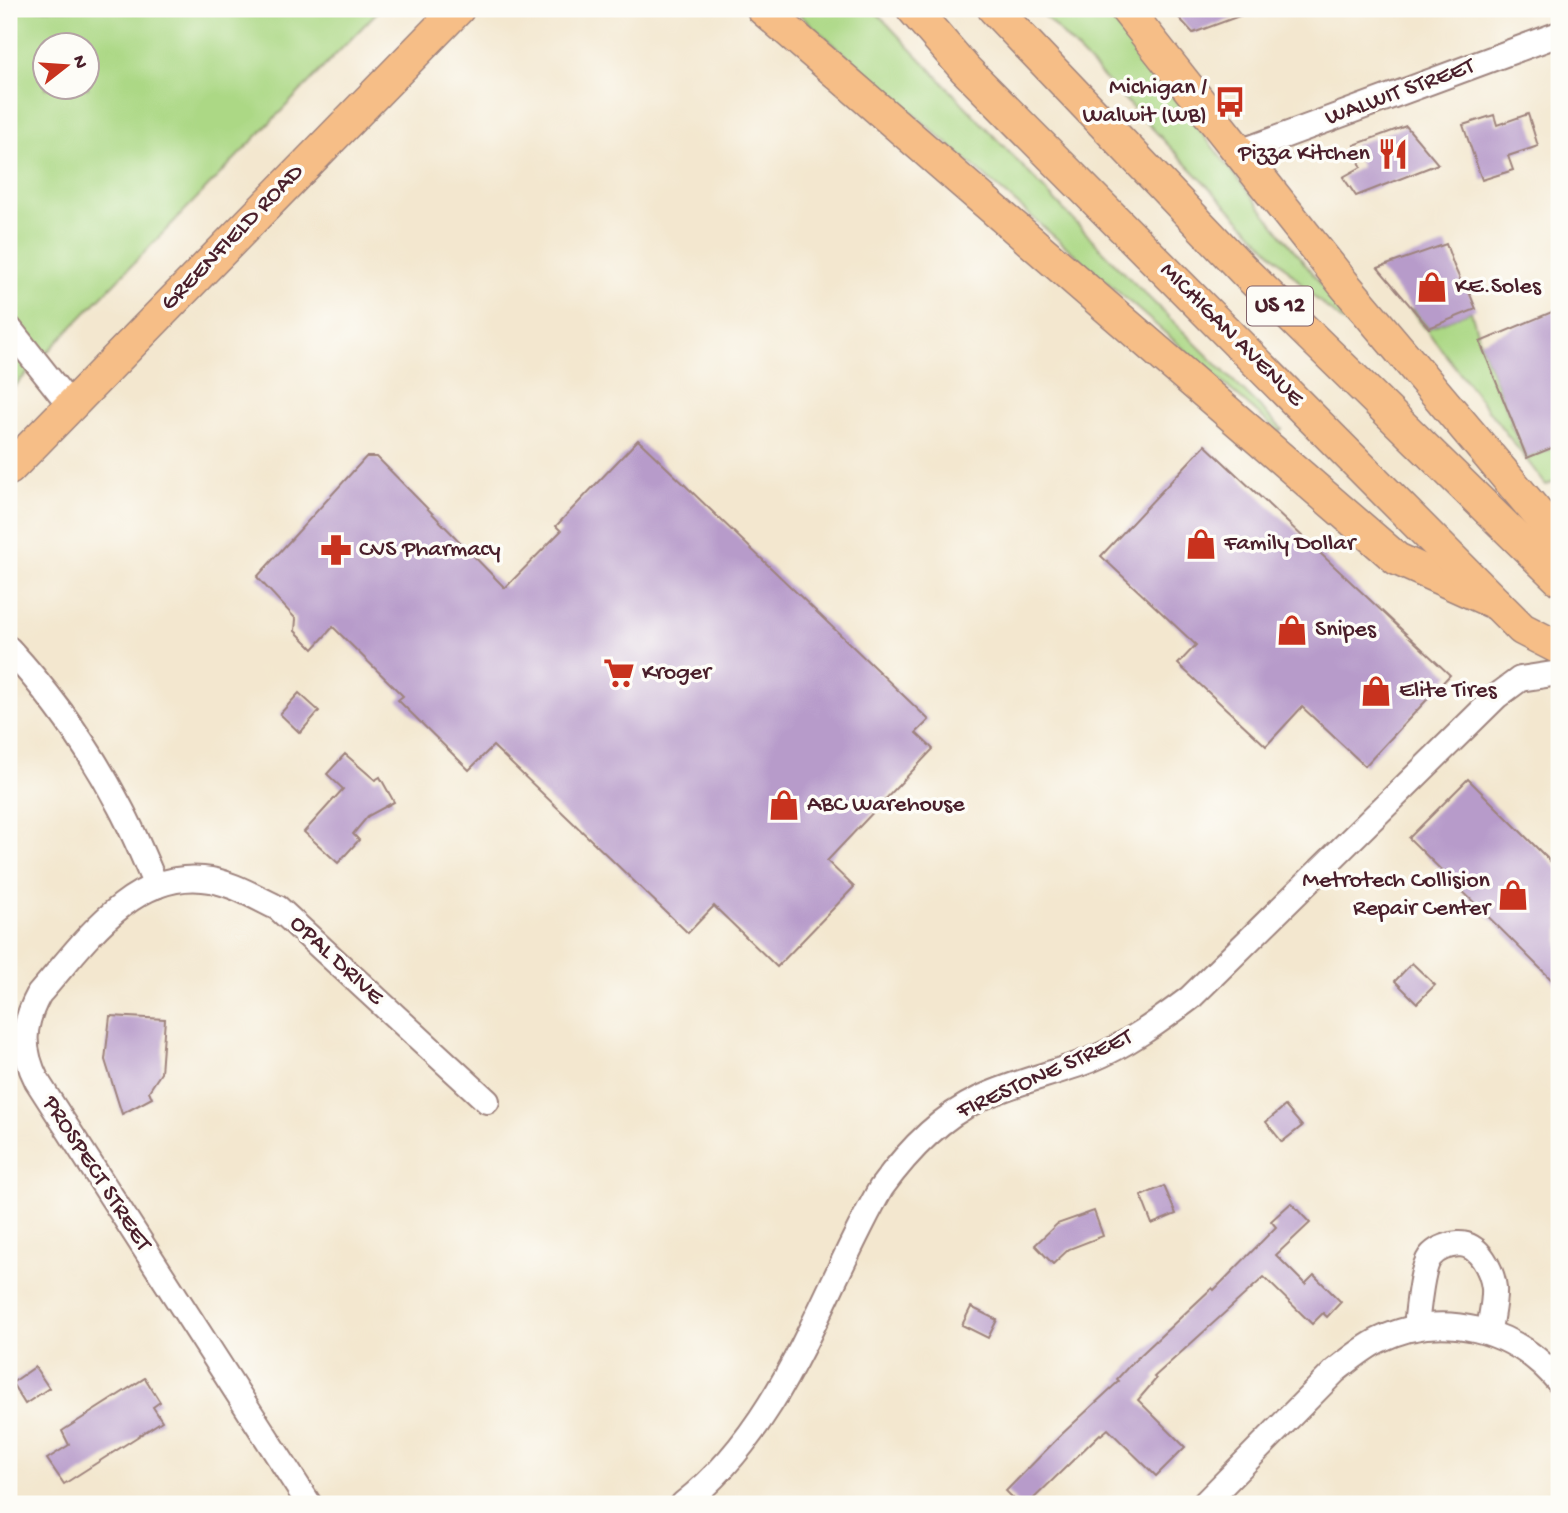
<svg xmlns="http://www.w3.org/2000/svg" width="1568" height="1513" viewBox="0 0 1568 1513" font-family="'Gochi Hand',sans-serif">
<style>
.green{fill:#acd885;stroke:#7b7c58;stroke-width:2;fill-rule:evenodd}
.building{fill:#b79bca}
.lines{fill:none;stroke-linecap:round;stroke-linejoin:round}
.minor-casing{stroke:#9e837d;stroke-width:28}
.major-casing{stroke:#9e837d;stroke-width:35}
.minor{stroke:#fff;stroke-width:24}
.major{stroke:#f6be87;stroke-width:32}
.labels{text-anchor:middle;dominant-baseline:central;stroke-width:7;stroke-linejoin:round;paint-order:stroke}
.shield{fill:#fdfcf7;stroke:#806168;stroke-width:2}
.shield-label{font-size:23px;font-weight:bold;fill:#4a1f2b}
.poi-label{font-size:24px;fill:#4a1f2b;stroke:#fdfcf7;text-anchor:start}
.street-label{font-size:24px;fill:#4a1f2b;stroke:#fdfcf7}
</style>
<rect width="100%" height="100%" fill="#fdfcf7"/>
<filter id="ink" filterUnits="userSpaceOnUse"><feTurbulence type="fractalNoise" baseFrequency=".0143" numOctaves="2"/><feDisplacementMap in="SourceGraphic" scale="14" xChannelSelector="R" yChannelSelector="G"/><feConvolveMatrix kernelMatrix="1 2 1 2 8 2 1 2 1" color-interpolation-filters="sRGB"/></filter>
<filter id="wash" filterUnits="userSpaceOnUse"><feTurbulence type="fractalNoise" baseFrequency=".00686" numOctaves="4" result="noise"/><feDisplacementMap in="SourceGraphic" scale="28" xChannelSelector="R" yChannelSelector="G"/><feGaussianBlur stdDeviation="1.57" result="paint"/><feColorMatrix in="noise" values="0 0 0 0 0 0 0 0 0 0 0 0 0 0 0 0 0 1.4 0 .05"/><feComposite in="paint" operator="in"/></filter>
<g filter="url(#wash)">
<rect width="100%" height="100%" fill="#f3e7cf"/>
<g class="green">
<path d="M 9,9 L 380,9 L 9,392 ZM 46,46 L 88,46 L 88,88 L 46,88 Z"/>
<path d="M 793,9 L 873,9 L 1122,271 L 1282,429 L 1279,432 Z"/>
<path d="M 1038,9 L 1104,9 L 1365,340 L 1314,297 Z"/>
<path d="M 1414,309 L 1429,328 L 1471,311 L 1480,342 L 1512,422 L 1510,424 L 1527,458 L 1556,446 L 1559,448 L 1559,479 L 1546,485 L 1411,310 Z"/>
</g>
<g id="blocks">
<g class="building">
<path d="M 1171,9 L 1252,9 L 1253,11 L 1193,33 Z"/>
<path d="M 1528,114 L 1538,146 L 1508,156 L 1513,170 L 1482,180 L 1463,125 L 1494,115 L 1497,125 Z"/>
<path d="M 1406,126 L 1438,164 L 1356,196 L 1343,177 L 1361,167 L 1354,145 Z"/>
<path d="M 1446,244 L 1454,266 L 1464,288 L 1467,287 L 1476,309 L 1429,328 L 1378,268 Z"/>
<path d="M 1559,309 L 1559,445 L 1527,458 L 1480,342 Z"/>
<path d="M 638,440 L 929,720 L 916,733 L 933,749 L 827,861 L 854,887 L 777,967 L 714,906 L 688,933 L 493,746 L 469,770 L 398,700 L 403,696 L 333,627 L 313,649 L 295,631 L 296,619 L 257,577 L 366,457 L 377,457 L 505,588 L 561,531 L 556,526 Z"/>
<path d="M 1205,445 L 1450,675 L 1365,766 L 1302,707 L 1266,746 L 1178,664 L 1196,645 L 1101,556 Z"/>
<path d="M 299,693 L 319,711 L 300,733 L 280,714 Z"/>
<path d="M 345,754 L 375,780 L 380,777 L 394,802 L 368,816 L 353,834 L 359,840 L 338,863 L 304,832 L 343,789 L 327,774 Z"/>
<path d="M 1468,779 L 1559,870 L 1559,987 L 1409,838 Z"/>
<path d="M 1412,963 L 1435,985 L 1417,1003 L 1395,981 Z"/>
<path d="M 110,1016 L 165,1019 L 161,1073 L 149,1091 L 152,1098 L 122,1114 L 105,1060 Z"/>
<path d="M 1285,1106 L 1302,1126 L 1282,1142 L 1266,1122 Z"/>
<path d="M 1164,1186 L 1176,1214 L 1152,1224 L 1141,1196 Z"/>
<path d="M 1291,1203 L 1310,1223 L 1276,1255 L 1305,1284 L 1314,1275 L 1341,1302 L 1327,1317 L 1323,1313 L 1312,1324 L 1264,1277 L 1154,1377 L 1156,1379 L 1138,1400 L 1185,1447 L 1156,1476 L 1108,1429 L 1101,1435 L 1100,1434 L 1028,1504 L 1019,1504 L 1006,1491 L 1062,1434 L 1119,1381 L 1117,1379 L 1130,1365 L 1212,1288 L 1214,1290 L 1276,1227 L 1271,1221 Z"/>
<path d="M 1094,1211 L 1103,1236 L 1069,1249 L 1053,1264 L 1035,1245 L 1057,1224 Z"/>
<path d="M 971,1307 L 997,1320 L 988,1338 L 962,1325 Z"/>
<path d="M 35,1367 L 49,1388 L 25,1404 L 12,1383 Z"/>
<path d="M 145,1378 L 160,1402 L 153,1407 L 162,1421 L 64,1484 L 47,1459 L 69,1445 L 62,1431 Z"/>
</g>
</g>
</g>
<g filter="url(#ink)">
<use href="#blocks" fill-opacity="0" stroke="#9e837d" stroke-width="2"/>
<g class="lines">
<defs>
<g id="minor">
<path d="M 1240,152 L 1559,34"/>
<path d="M 9,328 L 70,405"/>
<path d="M 9,649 C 52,696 91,751 120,807 C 134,833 145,860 156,886"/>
<path d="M 1416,1327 C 1418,1310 1421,1269 1430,1257 C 1437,1248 1449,1245 1459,1244 C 1480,1244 1492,1271 1494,1288 C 1495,1302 1490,1319 1489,1332"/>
<path d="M 309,1504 L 37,1081 C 21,1049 22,1025 39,994 C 82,946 129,872 203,879 C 229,881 255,897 278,908 L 487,1101"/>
<path d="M 683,1504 C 784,1426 820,1295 881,1188 C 907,1152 939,1118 979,1099 C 1014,1082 1054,1074 1090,1060 C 1127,1045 1158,1022 1190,998 L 1497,696 L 1520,679 L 1559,673"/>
<path d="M 1204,1504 L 1335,1371 C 1349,1360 1363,1348 1379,1340 C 1443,1309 1516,1329 1559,1382"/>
</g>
<g id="major">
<path d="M 763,9 L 1397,559 L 1497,604"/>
<path d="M 913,9 L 965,69 L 1497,604 L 1522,629 L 1559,648"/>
<path d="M 994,9 L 1245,272 L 1559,579"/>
<path d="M 1126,9 L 1343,283 L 1559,539"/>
<path d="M 9,469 L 458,9"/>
</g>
</defs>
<use href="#minor" class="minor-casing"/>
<use href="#major" class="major-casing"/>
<use href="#minor" class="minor"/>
<use href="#major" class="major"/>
</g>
</g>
<defs>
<symbol id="bus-bare" viewBox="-9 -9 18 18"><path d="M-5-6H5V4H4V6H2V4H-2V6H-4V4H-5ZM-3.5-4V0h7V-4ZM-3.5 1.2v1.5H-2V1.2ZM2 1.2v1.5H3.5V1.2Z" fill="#c8321e" stroke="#fdfcf7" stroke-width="2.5" paint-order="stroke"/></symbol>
<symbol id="restaurant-bare" viewBox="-9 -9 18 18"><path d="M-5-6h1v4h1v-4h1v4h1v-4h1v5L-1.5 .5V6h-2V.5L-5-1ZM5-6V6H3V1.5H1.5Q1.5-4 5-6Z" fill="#c8321e" stroke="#fdfcf7" stroke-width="2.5" paint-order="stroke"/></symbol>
<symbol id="shop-bare" viewBox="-9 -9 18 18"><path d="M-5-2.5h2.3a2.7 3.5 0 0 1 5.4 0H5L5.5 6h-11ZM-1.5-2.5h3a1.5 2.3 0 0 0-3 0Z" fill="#c8321e" stroke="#fdfcf7" stroke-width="2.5" paint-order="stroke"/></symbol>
<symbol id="pharmacy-bare" viewBox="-9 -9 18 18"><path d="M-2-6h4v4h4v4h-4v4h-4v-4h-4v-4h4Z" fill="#c8321e" stroke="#fdfcf7" stroke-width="2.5" paint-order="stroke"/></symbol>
<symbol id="supermarket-bare" viewBox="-9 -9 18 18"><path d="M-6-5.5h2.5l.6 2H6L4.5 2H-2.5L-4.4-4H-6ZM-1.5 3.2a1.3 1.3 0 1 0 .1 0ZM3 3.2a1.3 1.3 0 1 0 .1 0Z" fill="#c8321e" stroke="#fdfcf7" stroke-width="2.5" paint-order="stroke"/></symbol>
</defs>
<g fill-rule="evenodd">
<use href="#bus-bare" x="1208" y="80" width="44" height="44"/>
<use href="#restaurant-bare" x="1371" y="132" width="44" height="44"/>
<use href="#shop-bare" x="1410" y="265" width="44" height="44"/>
<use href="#shop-bare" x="1179" y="522" width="44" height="44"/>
<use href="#pharmacy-bare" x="314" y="528" width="44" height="44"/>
<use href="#shop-bare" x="1270" y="608" width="44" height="44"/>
<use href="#supermarket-bare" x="597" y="651" width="44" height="44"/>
<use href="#shop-bare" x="1354" y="669" width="44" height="44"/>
<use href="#shop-bare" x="762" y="783" width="44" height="44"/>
<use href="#shop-bare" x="1491" y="873" width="44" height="44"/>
</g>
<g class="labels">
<rect class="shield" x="1247" y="286.5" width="66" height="39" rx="5"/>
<g class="shield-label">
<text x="1280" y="306">US 12</text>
</g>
<g class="poi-label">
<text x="1207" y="88" text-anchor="end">Michigan /<tspan x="1207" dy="28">Walwit (WB)</tspan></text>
<text x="1370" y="154" text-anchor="end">Pizza Kitchen</text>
<text x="1455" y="287">KE.Soles</text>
<text x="1224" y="544">Family Dollar</text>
<text x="359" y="550">CVS Pharmacy</text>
<text x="1315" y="630">Snipes</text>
<text x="642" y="673">Kroger</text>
<text x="1399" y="691">Elite Tires</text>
<text x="807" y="805">ABC Warehouse</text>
<text x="1490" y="881" text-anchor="end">Metrotech Collision<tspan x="1490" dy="28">Repair Center</tspan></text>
</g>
<g class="street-label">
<text transform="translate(1400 93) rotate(-20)">WALWIT STREET</text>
<text transform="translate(233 238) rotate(-46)">GREENFIELD ROAD</text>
<text transform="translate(1231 335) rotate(45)">MICHIGAN AVENUE</text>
<text transform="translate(336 961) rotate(43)">OPAL DRIVE</text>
<text transform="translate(1045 1075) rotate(-24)">FIRESTONE STREET</text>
<text transform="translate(96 1174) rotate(57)">PROSPECT STREET</text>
</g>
</g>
<rect width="1568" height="1513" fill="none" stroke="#fdfcf7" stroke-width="35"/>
<g transform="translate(66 66) rotate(73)"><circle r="33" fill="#fdfcf7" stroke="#b5a4a5" stroke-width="2"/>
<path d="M0-5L12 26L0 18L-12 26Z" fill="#c8321e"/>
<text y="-10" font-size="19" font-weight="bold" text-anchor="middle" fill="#4a1f2b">N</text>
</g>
</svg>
